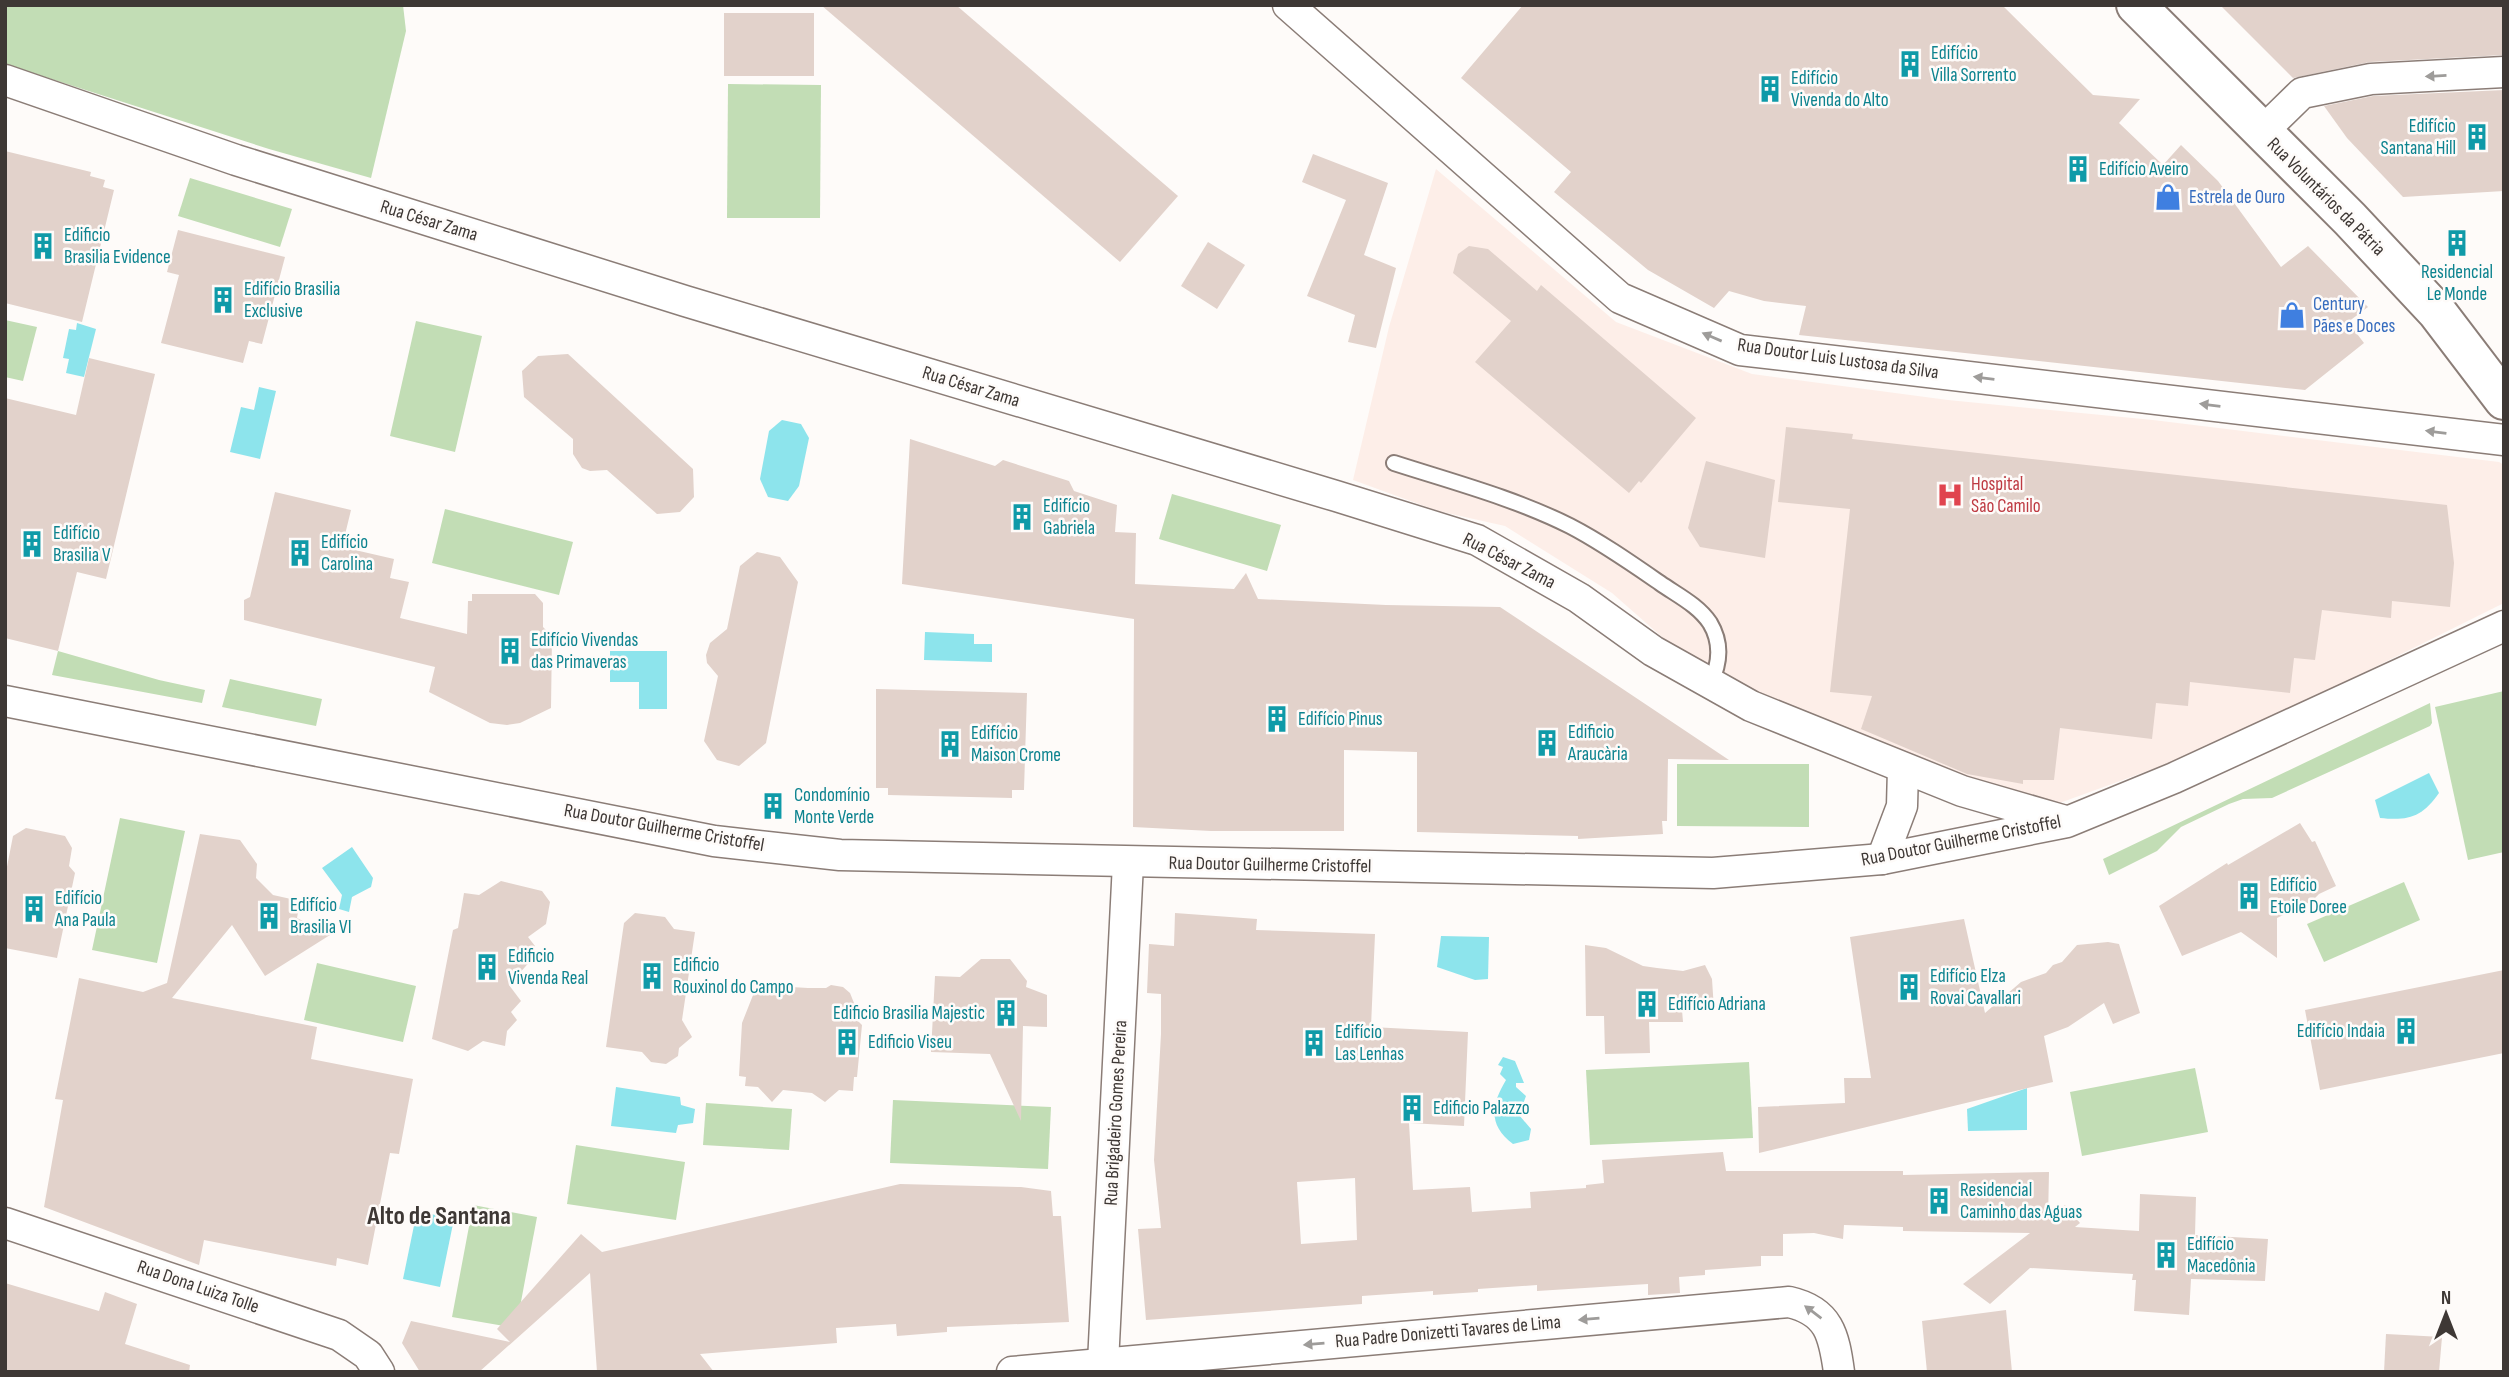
<svg xmlns="http://www.w3.org/2000/svg" width="2509" height="1377" viewBox="0 0 2509 1377" font-family="'Sofia Sans Condensed',sans-serif">
<style>
.medical{fill:#fdeee8}
.green{fill:#c2ddb5}
.water{fill:#8de4ec}
.building{fill:#e2d2cb;fill-rule:evenodd}
.lines{fill:none;stroke-linecap:round;stroke-linejoin:round}
.lane-casing{stroke:#8b7d77;stroke-width:18}
.street-casing{stroke:#8b7d77;stroke-width:33}
.primary-casing{stroke:#8b7d77;stroke-width:42}
.lane{stroke:#fff;stroke-width:14}
.street{stroke:#fff;stroke-width:30}
.primary{stroke:#fff;stroke-width:38}
.oneway{fill:#9e9c9a}
.labels{text-anchor:middle;dominant-baseline:central;stroke-width:5;stroke-linejoin:round;paint-order:stroke}
.culture-label{font-size:19px;fill:#0d838f;stroke:#fefbf9;text-anchor:start}
.shop-label{font-size:19px;fill:#366cbe;stroke:#fefbf9;text-anchor:start}
.street-label{font-size:19px;fill:#3e3835;stroke:#fefbf9}
.health-label{font-size:19px;fill:#be3a42;stroke:#fefbf9;text-anchor:start}
.district-label{font-size:26px;font-weight:bold;fill:#3e3835;stroke:#fefbf9}
</style>
<rect width="100%" height="100%" fill="#fefbf9"/>
<path class="medical" d="M 1436,169 L 1616,322 L 1752,374 L 1948,400 L 2153,420 L 2499,462 L 2504,465 L 2504,603 L 2216,746 L 2046,808 L 1958,779 L 1879,741 L 1772,701 L 1670,644 L 1612,593 L 1505,526 L 1438,511 L 1353,480 L 1389,327 Z"/>
<g class="green">
<path d="M 5,5 L 403,5 L 406,31 L 371,178 L 269,149 L 14,67 L 5,63 Z"/>
<path d="M 728,84 L 821,85 L 820,218 L 727,218 Z"/>
<path d="M 190,178 L 292,209 L 280,247 L 178,216 Z"/>
<path d="M 5,320 L 37,327 L 23,381 L 5,377 Z"/>
<path d="M 416,321 L 482,336 L 455,452 L 390,436 Z"/>
<path d="M 1172,494 L 1281,525 L 1267,571 L 1159,539 Z"/>
<path d="M 445,509 L 573,542 L 559,595 L 432,563 Z"/>
<path d="M 58,651 L 159,680 L 205,690 L 202,703 L 52,675 Z"/>
<path d="M 230,679 L 322,699 L 316,726 L 222,707 Z"/>
<path d="M 2504,691 L 2504,852 L 2468,860 L 2435,707 Z"/>
<path d="M 2430,703 L 2432,723 L 2430,726 L 2272,798 L 2243,799 L 2229,804 L 2181,827 L 2157,851 L 2109,875 L 2103,859 Z"/>
<path d="M 1677,764 L 1809,764 L 1809,827 L 1677,826 Z"/>
<path d="M 120,818 L 185,831 L 157,963 L 92,950 Z"/>
<path d="M 2404,882 L 2420,920 L 2324,962 L 2307,924 Z"/>
<path d="M 317,963 L 416,986 L 403,1042 L 304,1020 Z"/>
<path d="M 1749,1062 L 1753,1138 L 1590,1145 L 1586,1070 Z"/>
<path d="M 2195,1068 L 2208,1132 L 2082,1156 L 2070,1092 Z"/>
<path d="M 893,1100 L 1051,1107 L 1048,1169 L 890,1163 Z"/>
<path d="M 706,1103 L 792,1109 L 789,1150 L 703,1145 Z"/>
<path d="M 576,1145 L 685,1162 L 676,1220 L 567,1204 Z"/>
<path d="M 473,1205 L 537,1217 L 516,1328 L 452,1317 Z"/>
</g>
<g class="water">
<path d="M 77,323 L 96,329 L 84,377 L 66,373 L 69,359 L 63,358 L 69,329 L 76,330 Z"/>
<path d="M 259,387 L 276,391 L 260,459 L 230,452 L 241,407 L 254,410 Z"/>
<path d="M 782,420 L 801,424 L 809,438 L 799,486 L 788,501 L 768,497 L 760,479 L 769,431 Z"/>
<path d="M 925,632 L 974,634 L 974,644 L 992,644 L 992,662 L 924,660 Z"/>
<path d="M 610,651 L 667,651 L 667,709 L 639,709 L 639,682 L 610,682 Z"/>
<path d="M 2429,773 L 2439,793 C 2422,817 2409,821 2380,818 L 2375,800 Z"/>
<path d="M 352,847 L 373,878 L 371,887 L 352,897 L 349,912 L 339,909 L 342,895 L 322,868 Z"/>
<path d="M 1441,936 L 1489,937 L 1488,979 L 1475,980 L 1437,967 Z"/>
<path d="M 1503,1057 L 1515,1061 L 1524,1083 L 1516,1083 L 1516,1087 L 1526,1096 L 1519,1115 L 1531,1129 L 1529,1140 L 1513,1144 C 1488,1125 1491,1105 1506,1080 L 1500,1074 L 1503,1067 L 1498,1065 Z"/>
<path d="M 616,1087 L 680,1097 L 681,1105 L 695,1109 L 693,1123 L 678,1125 L 676,1133 L 611,1126 Z"/>
<path d="M 2027,1088 L 2027,1130 L 1968,1131 L 1967,1109 Z"/>
<path d="M 417,1211 L 454,1219 L 440,1287 L 403,1279 Z"/>
</g>
<g class="building">
<path d="M 821,5 L 956,5 L 1178,196 L 1120,262 Z"/>
<path d="M 1523,5 L 2002,5 L 2093,95 L 2140,99 L 2119,123 L 2163,165 L 2181,145 L 2218,181 L 2281,267 L 2308,246 L 2368,307 L 2348,322 L 2364,343 L 2305,390 L 1799,335 L 1806,306 L 1764,301 L 1729,291 L 1714,308 L 1648,270 L 1554,192 L 1571,172 L 1461,78 Z"/>
<path d="M 2220,5 L 2504,5 L 2504,55 L 2370,62 L 2293,78 Z"/>
<rect x="724" y="13" width="90" height="63"/>
<path d="M 2504,90 L 2504,191 L 2403,197 L 2347,138 L 2324,106 L 2373,96 Z"/>
<path d="M 5,151 L 91,172 L 90,176 L 105,180 L 103,187 L 114,190 L 82,322 L 5,303 Z"/>
<path d="M 1313,154 L 1388,183 L 1364,255 L 1396,268 L 1376,348 L 1348,342 L 1355,315 L 1307,296 L 1346,200 L 1302,182 Z"/>
<path d="M 178,230 L 285,257 L 262,344 L 249,341 L 243,363 L 161,343 L 179,275 L 167,272 Z"/>
<path d="M 1208,242 L 1245,265 L 1217,309 L 1181,286 Z"/>
<path d="M 1469,246 L 1488,249 L 1537,291 L 1541,285 L 1696,418 L 1641,483 L 1639,481 L 1629,493 L 1475,362 L 1511,321 L 1453,273 L 1458,254 Z"/>
<path d="M 568,354 L 693,469 L 694,497 L 680,512 L 657,514 L 607,470 L 590,471 L 582,468 L 573,454 L 573,439 L 524,397 L 522,371 L 538,356 Z"/>
<path d="M 89,358 L 155,374 L 106,579 L 77,572 L 58,651 L 5,638 L 5,398 L 76,415 Z"/>
<path d="M 1786,427 L 1853,434 L 1852,439 L 2447,505 L 2454,563 L 2450,607 L 2392,601 L 2391,618 L 2322,610 L 2315,660 L 2294,658 L 2290,693 L 2190,682 L 2188,706 L 2156,703 L 2152,739 L 2060,728 L 2054,780 L 2023,780 L 2023,784 L 1967,774 L 1861,729 L 1872,696 L 1830,692 L 1850,509 L 1778,502 Z"/>
<path d="M 910,439 L 995,466 L 1003,460 L 1069,481 L 1074,491 L 1117,505 L 1115,532 L 1136,533 L 1135,584 L 1234,589 L 1246,573 L 1258,599 L 1386,605 L 1500,607 L 1729,760 L 1668,759 L 1667,821 L 1662,821 L 1663,834 L 1578,839 L 1578,836 L 1417,832 L 1417,752 L 1344,750 L 1344,831 L 1211,831 L 1133,827 L 1134,619 L 902,584 Z"/>
<path d="M 1706,461 L 1775,480 L 1765,558 L 1700,547 L 1688,528 Z"/>
<path d="M 275,492 L 351,510 L 342,547 L 394,559 L 390,578 L 409,582 L 400,618 L 467,634 L 468,601 L 472,601 L 472,594 L 535,594 L 543,603 L 543,627 L 552,636 L 551,708 L 520,723 L 507,725 L 490,723 L 429,692 L 435,667 L 244,620 L 244,600 L 250,597 Z"/>
<path d="M 757,552 L 780,557 L 798,582 L 766,743 L 739,766 L 717,760 L 704,741 L 718,676 L 707,663 L 706,655 L 710,643 L 727,629 L 740,566 Z"/>
<path d="M 876,689 L 1027,693 L 1024,790 L 1012,790 L 1012,798 L 888,795 L 888,788 L 876,788 Z"/>
<path d="M 2300,823 L 2312,842 L 2315,841 L 2336,886 L 2319,894 L 2312,901 L 2277,918 L 2277,958 L 2241,932 L 2182,956 L 2159,906 L 2227,863 L 2228,865 Z"/>
<path d="M 26,828 L 65,836 L 72,848 L 69,866 L 75,873 L 57,958 L 5,948 L 5,877 L 13,836 Z"/>
<path d="M 200,834 L 240,840 L 257,864 L 256,878 L 273,895 L 300,901 L 297,918 L 330,935 L 265,976 L 232,925 L 172,998 L 317,1027 L 311,1059 L 413,1079 L 399,1154 L 390,1153 L 368,1265 L 337,1258 L 336,1266 L 204,1240 L 199,1265 L 44,1207 L 63,1100 L 55,1099 L 79,978 L 143,992 L 167,983 Z"/>
<path d="M 501,881 L 542,891 L 550,902 L 546,924 L 528,937 L 535,946 L 533,958 L 509,985 L 521,1001 L 511,1012 L 517,1020 L 507,1031 L 505,1046 L 483,1041 L 468,1051 L 432,1039 L 445,971 L 453,930 L 458,928 L 464,893 L 479,895 Z"/>
<path d="M 635,913 L 665,917 L 674,929 L 695,932 L 682,1020 L 692,1037 L 679,1048 L 678,1056 L 666,1064 L 651,1062 L 642,1052 L 606,1047 L 624,923 Z"/>
<path d="M 1175,913 L 1257,919 L 1256,930 L 1375,934 L 1371,1027 L 1468,1032 L 1464,1126 L 1409,1123 L 1413,1190 L 1470,1187 L 1472,1212 L 1531,1208 L 1530,1192 L 1586,1188 L 1586,1185 L 1604,1183 L 1602,1160 L 1723,1152 L 1726,1171 L 1903,1171 L 1903,1175 L 2049,1172 L 2048,1219 L 2065,1205 L 2080,1223 L 2075,1227 L 2139,1231 L 2140,1194 L 2196,1197 L 2195,1235 L 2268,1239 L 2265,1281 L 2191,1279 L 2189,1315 L 2134,1311 L 2136,1280 L 2132,1280 L 2133,1274 L 2030,1268 L 1990,1304 L 1963,1284 L 2030,1233 L 1903,1231 L 1903,1227 L 1844,1225 L 1843,1239 L 1814,1233 L 1783,1234 L 1783,1256 L 1761,1256 L 1761,1266 L 1705,1270 L 1705,1275 L 1679,1277 L 1680,1293 L 1648,1295 L 1648,1284 L 1537,1291 L 1537,1285 L 1478,1289 L 1478,1292 L 1433,1295 L 1433,1291 L 1362,1296 L 1362,1304 L 1146,1320 L 1138,1229 L 1161,1228 L 1154,1160 L 1161,1034 L 1161,994 L 1147,993 L 1149,944 L 1174,946 ZM 1355,1178 L 1357,1240 L 1301,1244 L 1297,1182 Z"/>
<path d="M 1964,919 L 1985,1013 L 2021,982 L 2046,973 L 2053,965 L 2062,962 L 2077,945 L 2108,942 L 2119,944 L 2140,1013 L 2113,1024 L 2104,1003 L 2068,1027 L 2044,1036 L 2053,1082 L 1759,1153 L 1758,1107 L 1845,1103 L 1844,1078 L 1871,1078 L 1850,937 Z"/>
<path d="M 1585,945 L 1606,948 L 1643,966 L 1657,968 L 1683,971 L 1705,965 L 1712,979 L 1714,1010 L 1682,1010 L 1683,1022 L 1649,1022 L 1650,1053 L 1605,1054 L 1604,1016 L 1586,1016 Z"/>
<path d="M 981,959 L 1010,959 L 1027,981 L 1026,987 L 1047,995 L 1047,1027 L 1023,1026 L 1021,1121 L 990,1054 L 931,1052 L 935,976 L 960,977 Z"/>
<path d="M 2504,970 L 2504,1053 L 2320,1090 L 2305,1010 Z"/>
<path d="M 757,985 L 808,988 L 826,988 L 831,985 L 843,987 L 850,993 L 854,1003 L 853,1016 L 862,1025 L 857,1077 L 854,1077 L 853,1091 L 839,1090 L 825,1102 L 812,1093 L 783,1090 L 772,1102 L 758,1087 L 745,1086 L 746,1077 L 739,1076 L 742,1023 Z"/>
<path d="M 900,1184 L 1021,1187 L 1051,1191 L 1053,1216 L 1061,1216 L 1069,1322 L 947,1327 L 947,1332 L 897,1336 L 896,1324 L 836,1328 L 837,1343 L 700,1354 L 714,1372 L 597,1372 L 590,1273 L 479,1372 L 420,1372 L 402,1343 L 411,1321 L 510,1342 L 497,1329 L 581,1234 L 602,1252 Z"/>
<path d="M 5,1283 L 99,1311 L 105,1292 L 137,1304 L 125,1344 L 190,1365 L 189,1372 L 5,1372 Z"/>
<path d="M 2006,1310 L 2012,1372 L 1927,1372 L 1922,1321 Z"/>
<path d="M 2386,1334 L 2442,1337 L 2439,1372 L 2384,1372 Z"/>
</g>
<g class="lines">
<defs>
<path id="lane" d="M 1394,463 C 1453,482 1514,498 1570,526 C 1601,542 1631,563 1660,583 C 1677,595 1698,605 1710,623 C 1722,643 1720,664 1710,684"/>
<g id="street">
<path d="M 1288,5 L 1620,298 L 1740,350 L 2504,440"/>
<path d="M 5,80 L 236,160 L 685,301 L 1336,496 L 1477,540 L 1579,598 L 1653,651 L 1751,706 L 1962,791 L 2062,820"/>
<path d="M 2261,133 L 2302,93 L 2371,79 L 2504,72"/>
<path d="M 5,701 L 714,841 L 840,855 L 1713,873 L 1882,859 L 2067,822 L 2174,778 L 2504,626"/>
<path d="M 1882,859 L 1902,806 L 1903,769"/>
<path d="M 5,1223 L 339,1335 L 368,1355 L 379,1372"/>
<path d="M 1103,1363 L 1128,863"/>
<path d="M 1012,1372 L 1789,1302 C 1829,1311 1834,1335 1839,1372"/>
</g>
<path id="primary" d="M 2136,5 L 2350,219 L 2437,312 L 2504,400"/>
</defs>
<use href="#lane" class="lane-casing"/>
<use href="#street" class="street-casing"/>
<use href="#primary" class="primary-casing"/>
<use href="#lane" class="lane"/>
<use href="#street" class="street"/>
<use href="#primary" class="primary"/>
</g>
<defs><path id="oneway-solid" d="M-6-.8H1V-3.2L6.5 0L1 3.2V.8H-6Z" transform="scale(1.75)"/></defs>
<g class="oneway">
<use href="#oneway-solid" transform="translate(2436 76) rotate(177)"/>
<use href="#oneway-solid" transform="translate(1712 337) rotate(-157)"/>
<use href="#oneway-solid" transform="translate(1984 378) rotate(-173)"/>
<use href="#oneway-solid" transform="translate(2210 405) rotate(-173)"/>
<use href="#oneway-solid" transform="translate(2436 432) rotate(-173)"/>
<use href="#oneway-solid" transform="translate(1813 1312) rotate(-143)"/>
<use href="#oneway-solid" transform="translate(1589 1319) rotate(175)"/>
<use href="#oneway-solid" transform="translate(1314 1344) rotate(175)"/>
</g>
<defs>
<symbol id="building-bare" viewBox="-9 -9 18 18"><path d="M-4-6H4V6H1V3H-1V6H-4ZM-2.5-4.3h1.7v1.8h-1.7ZM.8-4.3h1.7v1.8H.8ZM-2.5-1h1.7V.8h-1.7ZM.8-1h1.7V.8H.8Z" fill="#0f9aa8" stroke="#fefbf9" stroke-width="2.5" paint-order="stroke"/></symbol>
<symbol id="shop-bare" viewBox="-9 -9 18 18"><path d="M-5-2.5h2.3a2.7 3.5 0 0 1 5.4 0H5L5.5 6h-11ZM-1.5-2.5h3a1.5 2.3 0 0 0-3 0Z" fill="#3f7fe0" stroke="#fefbf9" stroke-width="2.5" paint-order="stroke"/></symbol>
<symbol id="hospital-bare" viewBox="-9 -9 18 18"><path d="M-5-5h3v3.5h4V-5h3V5h-3V1.5h-4V5h-3Z" fill="#e0444e" stroke="#fefbf9" stroke-width="2.5" paint-order="stroke"/></symbol>
</defs>
<g fill-rule="evenodd">
<use href="#building-bare" x="1891" y="45" width="38" height="38"/>
<use href="#building-bare" x="1751" y="70" width="38" height="38"/>
<use href="#building-bare" x="2458" y="118" width="38" height="38"/>
<use href="#building-bare" x="2059" y="150" width="38" height="38"/>
<use href="#shop-bare" x="2149" y="178" width="38" height="38"/>
<use href="#building-bare" x="2438" y="224" width="38" height="38"/>
<use href="#building-bare" x="24" y="227" width="38" height="38"/>
<use href="#building-bare" x="204" y="281" width="38" height="38"/>
<use href="#shop-bare" x="2273" y="296" width="38" height="38"/>
<use href="#hospital-bare" x="1931" y="476" width="38" height="38"/>
<use href="#building-bare" x="1003" y="498" width="38" height="38"/>
<use href="#building-bare" x="13" y="525" width="38" height="38"/>
<use href="#building-bare" x="281" y="534" width="38" height="38"/>
<use href="#building-bare" x="491" y="632" width="38" height="38"/>
<use href="#building-bare" x="1258" y="700" width="38" height="38"/>
<use href="#building-bare" x="1528" y="724" width="38" height="38"/>
<use href="#building-bare" x="931" y="725" width="38" height="38"/>
<use href="#building-bare" x="754" y="787" width="38" height="38"/>
<use href="#building-bare" x="2230" y="877" width="38" height="38"/>
<use href="#building-bare" x="15" y="890" width="38" height="38"/>
<use href="#building-bare" x="250" y="897" width="38" height="38"/>
<use href="#building-bare" x="468" y="948" width="38" height="38"/>
<use href="#building-bare" x="633" y="957" width="38" height="38"/>
<use href="#building-bare" x="1890" y="968" width="38" height="38"/>
<use href="#building-bare" x="1628" y="985" width="38" height="38"/>
<use href="#building-bare" x="987" y="994" width="38" height="38"/>
<use href="#building-bare" x="2387" y="1012" width="38" height="38"/>
<use href="#building-bare" x="828" y="1023" width="38" height="38"/>
<use href="#building-bare" x="1295" y="1024" width="38" height="38"/>
<use href="#building-bare" x="1393" y="1089" width="38" height="38"/>
<use href="#building-bare" x="1920" y="1182" width="38" height="38"/>
<use href="#building-bare" x="2147" y="1236" width="38" height="38"/>
</g>
<g class="labels">
<g class="culture-label">
<text x="1931" y="53">Edifício<tspan x="1931" dy="22">Villa Sorrento</tspan></text>
<text x="1791" y="78">Edifício<tspan x="1791" dy="22">Vivenda do Alto</tspan></text>
<text x="2456" y="126" text-anchor="end">Edifício<tspan x="2456" dy="22">Santana Hill</tspan></text>
<text x="2099" y="169">Edifício Aveiro</text>
<text x="64" y="235">Edificio<tspan x="64" dy="22">Brasilia Evidence</tspan></text>
<text x="2457" y="272" text-anchor="middle">Residencial<tspan x="2457" dy="22">Le Monde</tspan></text>
<text x="244" y="289">Edifício Brasilia<tspan x="244" dy="22">Exclusive</tspan></text>
<text x="1043" y="506">Edifício<tspan x="1043" dy="22">Gabriela</tspan></text>
<text x="53" y="533">Edifício<tspan x="53" dy="22">Brasilia V</tspan></text>
<text x="321" y="542">Edifício<tspan x="321" dy="22">Carolina</tspan></text>
<text x="531" y="640">Edifício Vivendas<tspan x="531" dy="22">das Primaveras</tspan></text>
<text x="1298" y="719">Edifício Pinus</text>
<text x="1568" y="732">Edificio<tspan x="1568" dy="22">Araucària</tspan></text>
<text x="971" y="733">Edifício<tspan x="971" dy="22">Maison Crome</tspan></text>
<text x="794" y="795">Condomínio<tspan x="794" dy="22">Monte Verde</tspan></text>
<text x="2270" y="885">Edifício<tspan x="2270" dy="22">Etoile Doree</tspan></text>
<text x="55" y="898">Edifício<tspan x="55" dy="22">Ana Paula</tspan></text>
<text x="290" y="905">Edifício<tspan x="290" dy="22">Brasilia VI</tspan></text>
<text x="508" y="956">Edificio<tspan x="508" dy="22">Vivenda Real</tspan></text>
<text x="673" y="965">Edificio<tspan x="673" dy="22">Rouxinol do Campo</tspan></text>
<text x="1930" y="976">Edifício Elza<tspan x="1930" dy="22">Rovai Cavallari</tspan></text>
<text x="1668" y="1004">Edifício Adriana</text>
<text x="985" y="1013" text-anchor="end">Edificio Brasilia Majestic</text>
<text x="2385" y="1031" text-anchor="end">Edifício Indaia</text>
<text x="1335" y="1032">Edifício<tspan x="1335" dy="22">Las Lenhas</tspan></text>
<text x="868" y="1042">Edificio Viseu</text>
<text x="1433" y="1108">Edificio Palazzo</text>
<text x="1960" y="1190">Residencial<tspan x="1960" dy="22">Caminho das Aguas</tspan></text>
<text x="2187" y="1244">Edifício<tspan x="2187" dy="22">Macedônia</tspan></text>
</g>
<g class="shop-label">
<text x="2189" y="197">Estrela de Ouro</text>
<text x="2313" y="304">Century<tspan x="2313" dy="22">Pães e Doces</tspan></text>
</g>
<g class="street-label">
<text transform="translate(2326 197) rotate(45)">Rua Voluntários da Pátria</text>
<text transform="translate(429 221) rotate(17)">Rua César Zama</text>
<text transform="translate(1838 359) rotate(8)">Rua Doutor Luis Lustosa da Silva</text>
<text transform="translate(971 387) rotate(17)">Rua César Zama</text>
<text transform="translate(1509 561) rotate(27)">Rua César Zama</text>
<text transform="translate(664 828) rotate(10)">Rua Doutor Guilherme Cristoffel</text>
<text transform="translate(1961 841) rotate(-11)">Rua Doutor Guilherme Cristoffel</text>
<text transform="translate(1270 865) rotate(1)">Rua Doutor Guilherme Cristoffel</text>
<text transform="translate(1116 1113) rotate(-87)">Rua Brigadeiro Gomes Pereira</text>
<text transform="translate(198 1287) rotate(19)">Rua Dona Luiza Tolle</text>
<text transform="translate(1448 1332) rotate(-5)">Rua Padre Donizetti Tavares de Lima</text>
</g>
<g class="health-label">
<text x="1971" y="484">Hospital<tspan x="1971" dy="22">São Camilo</tspan></text>
</g>
<g class="district-label">
<text x="439" y="1216">Alto de Santana</text>
</g>
</g>
<rect width="2509" height="1377" fill="none" stroke="#3e3835" stroke-width="14"/>
<g transform="translate(2446 1314)" stroke="#fefbf9" stroke-width="5" paint-order="stroke">
<path d="M0-5L12 26L0 18L-12 26Z" fill="#3e3835"/>
<text y="-10" font-size="19" font-weight="bold" text-anchor="middle" fill="#3e3835">N</text>
</g>
</svg>
